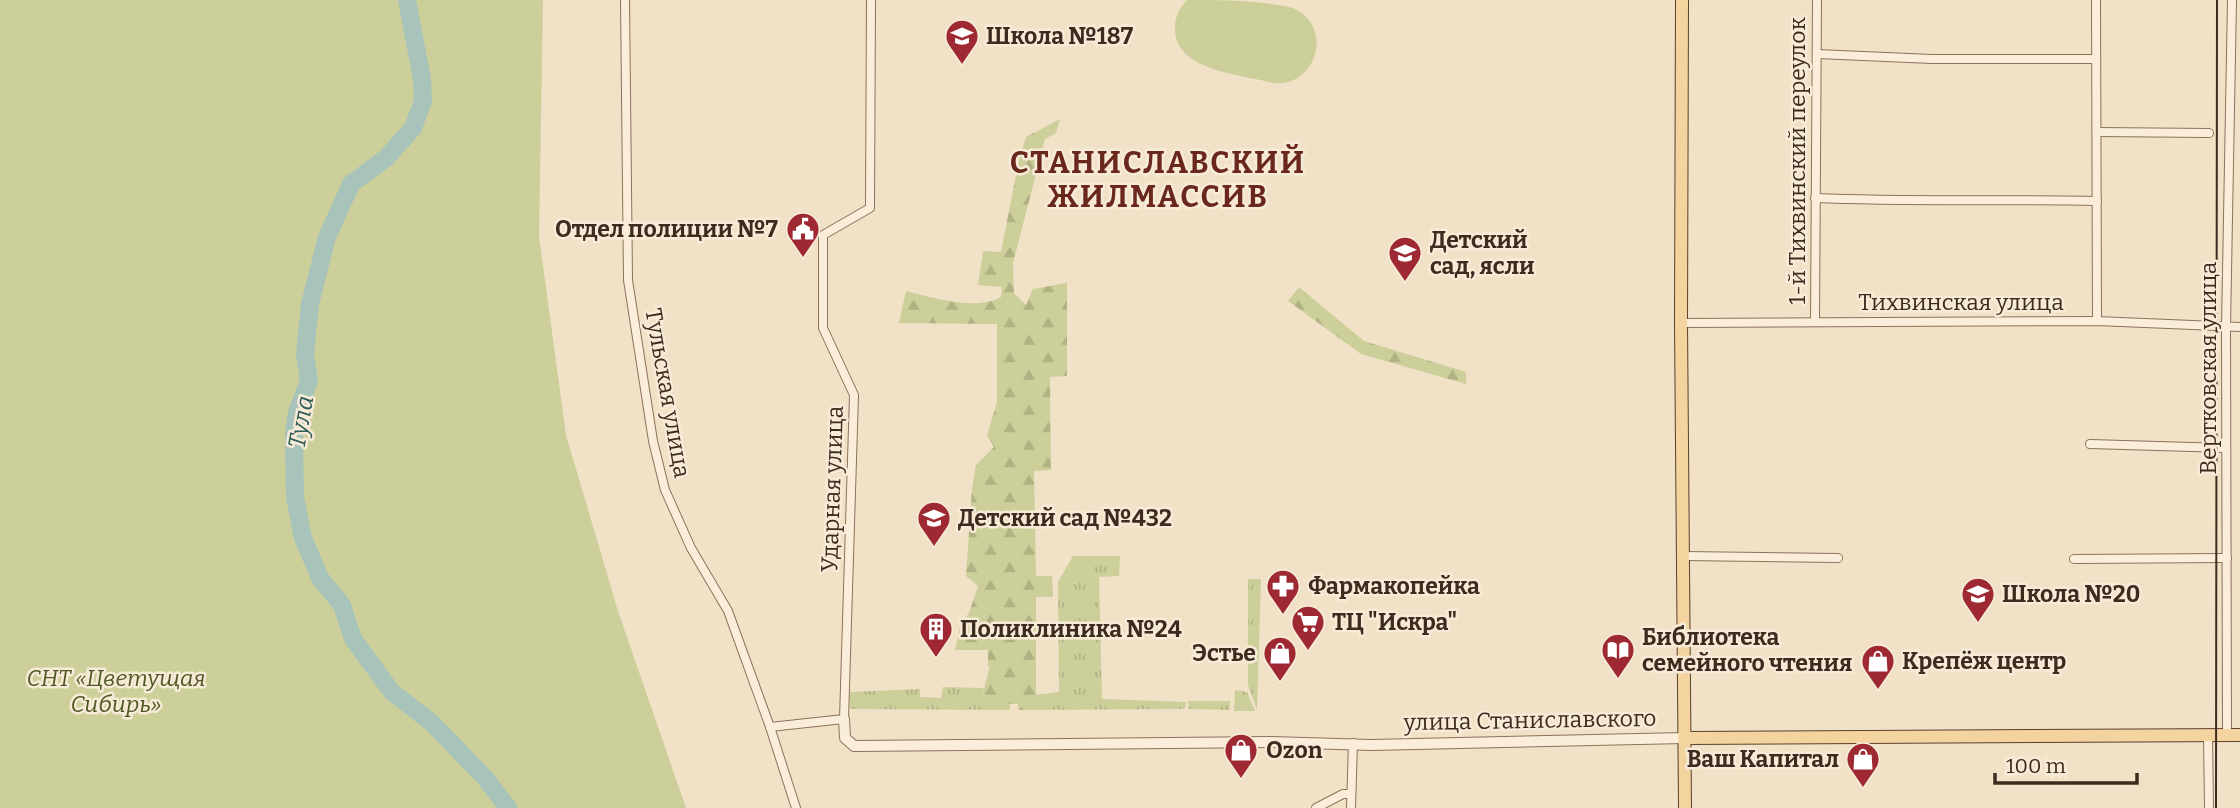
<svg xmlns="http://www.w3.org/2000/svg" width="2240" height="808" viewBox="0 0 2240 808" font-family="Bitter,serif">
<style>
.grass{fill:url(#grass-tufts)}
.forest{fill:url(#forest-firs)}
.garden{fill:#cccf9a}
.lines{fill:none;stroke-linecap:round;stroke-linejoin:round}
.river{stroke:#a8c4ba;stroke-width:18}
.minor-casing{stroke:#8c725b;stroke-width:10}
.tertiary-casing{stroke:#8c725b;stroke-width:12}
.primary-casing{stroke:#5a402f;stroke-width:14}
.minor{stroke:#faeedb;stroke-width:8}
.tertiary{stroke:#faeedb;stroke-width:10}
.primary{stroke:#f3d39e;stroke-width:12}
.tram{stroke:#3c2b1f;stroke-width:2}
.labels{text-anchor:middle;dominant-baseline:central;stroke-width:5;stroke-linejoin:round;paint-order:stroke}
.poi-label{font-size:23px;font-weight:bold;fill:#3c2b1f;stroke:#f7ebd7;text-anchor:start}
.street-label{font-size:23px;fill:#3c2b1f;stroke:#f7ebd7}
.park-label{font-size:23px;font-style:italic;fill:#505925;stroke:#f7ebd7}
.water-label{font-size:24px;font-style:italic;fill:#2e5c56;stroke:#f7ebd7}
.district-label{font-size:30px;font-weight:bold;letter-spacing:2px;fill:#6a281d;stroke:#f7ebd7}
</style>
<defs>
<pattern id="grass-tufts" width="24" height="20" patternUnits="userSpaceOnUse" patternTransform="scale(1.75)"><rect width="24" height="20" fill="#cccf9a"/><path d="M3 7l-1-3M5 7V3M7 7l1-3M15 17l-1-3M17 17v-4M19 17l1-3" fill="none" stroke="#b0b284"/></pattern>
<pattern id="forest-firs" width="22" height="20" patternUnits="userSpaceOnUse" patternTransform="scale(1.75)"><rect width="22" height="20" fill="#cccf9a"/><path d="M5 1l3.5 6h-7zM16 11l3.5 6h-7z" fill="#b0b284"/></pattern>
</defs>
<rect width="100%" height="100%" fill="#f0e1c7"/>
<g class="grass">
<path d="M 1073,556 L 1120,556 L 1119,576 L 1099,577 L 1102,699 L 1186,702 L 1184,709 L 1018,710 L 1018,704 L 1035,704 L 1036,695 L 1059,692 L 1058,582 Z"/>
<path d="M 1248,579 L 1261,579 L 1257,710 L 1248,685 Z"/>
<path d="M 943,687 L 984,688 L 980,704 L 1010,704 L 1010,710 L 850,709 L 850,692 L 920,689 L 920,697 L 941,698 Z"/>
<path d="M 1235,690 L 1247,692 L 1255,711 L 1234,711 Z"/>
<path d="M 1188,701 L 1230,701 L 1230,710 L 1189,709 Z"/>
</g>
<g class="forest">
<path d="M 1060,119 L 1056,133 L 1045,139 L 1013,263 L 1014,293 L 1026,305 L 1033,289 L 1067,283 L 1067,376 L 1050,377 L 1051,470 L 1034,471 L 1036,576 L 1052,576 L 1053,597 L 1036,597 L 1036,704 L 980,704 L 990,666 L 988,667 L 988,650 L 955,650 L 961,623 L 969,613 L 978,586 L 966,576 L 972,489 L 976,465 L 994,447 L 987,435 L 997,402 L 997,324 L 899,323 L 906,291 C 935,298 975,311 1001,297 L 1002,287 L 978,285 L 983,251 L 1001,252 L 1019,160 L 1026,137 Z"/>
<path d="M 1299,287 L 1364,341 L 1466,372 L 1466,384 L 1361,354 L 1288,301 Z"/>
</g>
<g class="garden">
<path d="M 0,0 L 543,0 L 539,236 L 566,435 L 618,611 L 686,808 L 0,808 Z"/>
<path d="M 1187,0 C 1221,0 1261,0 1293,8 C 1337,27 1314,93 1269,82 C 1238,74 1174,70 1175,28 C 1175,17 1179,8 1187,0 Z"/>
</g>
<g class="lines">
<path class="river" d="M 407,0 L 422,79 L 423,101 L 413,128 L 386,158 L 351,184 L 327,237 L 310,304 L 305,354 L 309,381 L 297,412 L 294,433 L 295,497 L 303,538 L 320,578 L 342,605 L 353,639 L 392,692 L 432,723 L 485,778 L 508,808"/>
<defs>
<g id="minor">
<path d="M 625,0 L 628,280 L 653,441 L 665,490 L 691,548 L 728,611 L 770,727 L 796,808"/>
<path d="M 2096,0 L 2097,321"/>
<path d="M 1817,54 L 1932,59 L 2095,59"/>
<path d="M 2098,132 L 2209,133"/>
<path d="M 1815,198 C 1909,202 2003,199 2097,201"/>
<path d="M 1815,322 L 1817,0"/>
<path d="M 1681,323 L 2097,321 L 2240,327"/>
<path d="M 2090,444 L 2226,448"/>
<path d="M 1684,556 L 1838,558"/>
<path d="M 2074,559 L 2227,558"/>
<path d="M 770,727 L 844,719 L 854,395 L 823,328 L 823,235 L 870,208 L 871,0"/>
<path d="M 2208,735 L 2209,808"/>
<path d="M 2227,735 L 2226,327 L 2232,0"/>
<path d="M 1316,808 L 1343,794 L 1351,794"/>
<path d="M 1351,808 L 1353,743"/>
</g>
<path id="tertiary" d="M 844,719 L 845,738 L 854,746 L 1271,742 L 1371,745 L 1685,738"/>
<g id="primary">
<path d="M 1682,0 L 1681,323 L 1685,808"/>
<path d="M 1685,738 L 2240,735"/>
</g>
</defs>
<use href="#minor" class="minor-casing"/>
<use href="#tertiary" class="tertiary-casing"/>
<use href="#primary" class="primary-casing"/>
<use href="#minor" class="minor"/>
<use href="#tertiary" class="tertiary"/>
<use href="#primary" class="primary"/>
<path class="tram" d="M 2216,808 L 2217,0"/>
</g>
<defs>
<symbol id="school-pin" viewBox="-11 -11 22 30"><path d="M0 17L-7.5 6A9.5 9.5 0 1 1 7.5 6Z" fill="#9e2932" stroke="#f7ebd7"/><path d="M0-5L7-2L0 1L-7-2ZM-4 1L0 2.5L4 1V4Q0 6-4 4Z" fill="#fff"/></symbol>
<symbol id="civic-pin" viewBox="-11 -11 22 30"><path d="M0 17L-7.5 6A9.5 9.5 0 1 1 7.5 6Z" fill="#9e2932" stroke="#f7ebd7"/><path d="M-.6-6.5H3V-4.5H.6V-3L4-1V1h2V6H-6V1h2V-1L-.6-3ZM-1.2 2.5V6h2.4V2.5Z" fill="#fff"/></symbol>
<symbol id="pharmacy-pin" viewBox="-11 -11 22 30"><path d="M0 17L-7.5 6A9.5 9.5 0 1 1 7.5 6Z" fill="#9e2932" stroke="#f7ebd7"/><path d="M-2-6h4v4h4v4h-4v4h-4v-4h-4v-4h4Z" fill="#fff"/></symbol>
<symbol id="supermarket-pin" viewBox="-11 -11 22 30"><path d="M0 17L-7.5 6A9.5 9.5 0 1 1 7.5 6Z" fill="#9e2932" stroke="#f7ebd7"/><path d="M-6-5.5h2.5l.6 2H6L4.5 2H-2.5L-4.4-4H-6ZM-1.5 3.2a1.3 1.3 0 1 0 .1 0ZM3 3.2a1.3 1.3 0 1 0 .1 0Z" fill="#fff"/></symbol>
<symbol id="building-pin" viewBox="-11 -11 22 30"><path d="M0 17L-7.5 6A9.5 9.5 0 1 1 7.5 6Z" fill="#9e2932" stroke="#f7ebd7"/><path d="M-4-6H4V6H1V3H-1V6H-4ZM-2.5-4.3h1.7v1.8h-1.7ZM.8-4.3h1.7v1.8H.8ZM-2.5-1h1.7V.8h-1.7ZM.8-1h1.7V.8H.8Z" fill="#fff"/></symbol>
<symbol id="library-pin" viewBox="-11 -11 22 30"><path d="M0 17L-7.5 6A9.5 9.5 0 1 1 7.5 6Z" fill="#9e2932" stroke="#f7ebd7"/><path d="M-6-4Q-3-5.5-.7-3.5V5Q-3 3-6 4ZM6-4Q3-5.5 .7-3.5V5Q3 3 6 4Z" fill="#fff"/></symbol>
<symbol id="shop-pin" viewBox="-11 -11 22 30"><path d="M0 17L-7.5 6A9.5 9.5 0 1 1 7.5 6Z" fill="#9e2932" stroke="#f7ebd7"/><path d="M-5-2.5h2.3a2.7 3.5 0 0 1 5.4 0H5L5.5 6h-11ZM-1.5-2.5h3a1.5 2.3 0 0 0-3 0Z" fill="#fff"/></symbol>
</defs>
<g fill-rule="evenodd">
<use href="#school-pin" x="943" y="17" width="38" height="52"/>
<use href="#civic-pin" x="784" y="210" width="38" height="52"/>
<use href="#school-pin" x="1386" y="234" width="38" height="52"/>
<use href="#school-pin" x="915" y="499" width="38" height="52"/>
<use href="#pharmacy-pin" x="1264" y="567" width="38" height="52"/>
<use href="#school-pin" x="1959" y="575" width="38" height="52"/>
<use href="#supermarket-pin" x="1289" y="603" width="38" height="52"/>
<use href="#building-pin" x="917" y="610" width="38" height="52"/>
<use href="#library-pin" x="1599" y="631" width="38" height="52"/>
<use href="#shop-pin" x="1261" y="634" width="38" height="52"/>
<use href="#shop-pin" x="1859" y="642" width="38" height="52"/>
<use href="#shop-pin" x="1222" y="731" width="38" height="52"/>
<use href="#shop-pin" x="1844" y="740" width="38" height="52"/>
</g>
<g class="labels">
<g class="poi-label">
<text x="986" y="36">Школа №187</text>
<text x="778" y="229" text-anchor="end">Отдел полиции №7</text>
<text x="1430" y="240">Детский<tspan x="1430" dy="26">сад, ясли</tspan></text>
<text x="958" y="518">Детский сад №432</text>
<text x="1308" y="586">Фармакопейка</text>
<text x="2002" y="594">Школа №20</text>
<text x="1332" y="622">ТЦ "Искра"</text>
<text x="960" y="629">Поликлиника №24</text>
<text x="1642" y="637">Библиотека<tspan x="1642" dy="26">семейного чтения</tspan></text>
<text x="1256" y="653" text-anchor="end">Эстье</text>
<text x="1902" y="661">Крепёж центр</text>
<text x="1266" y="750">Ozon</text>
<text x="1839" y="759" text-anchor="end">Ваш Капитал</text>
</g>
<g class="street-label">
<text transform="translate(1797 161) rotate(-90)">1-й Тихвинский переулок</text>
<text x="1961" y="302">Тихвинская улица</text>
<text transform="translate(2208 368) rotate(-90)">Вертковская улица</text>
<text transform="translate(668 393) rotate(80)">Тульская улица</text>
<text transform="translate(832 489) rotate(-88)">Ударная улица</text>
<text transform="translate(1530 720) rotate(-1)">улица Станиславского</text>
</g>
<g class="park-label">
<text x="116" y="678">СНТ «Цветущая<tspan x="116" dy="26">Сибирь»</tspan></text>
</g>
<g class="water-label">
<text transform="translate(301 422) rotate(-80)">Тула</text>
</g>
<g class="district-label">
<text x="1158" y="163">СТАНИСЛАВСКИЙ<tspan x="1158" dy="34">ЖИЛМАССИВ</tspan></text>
</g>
</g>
<path d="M1995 773v10h142v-10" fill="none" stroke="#3c2b1f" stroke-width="3.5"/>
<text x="2006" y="773" font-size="21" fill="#3c2b1f" stroke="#f7ebd7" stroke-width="5" paint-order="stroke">100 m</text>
</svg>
